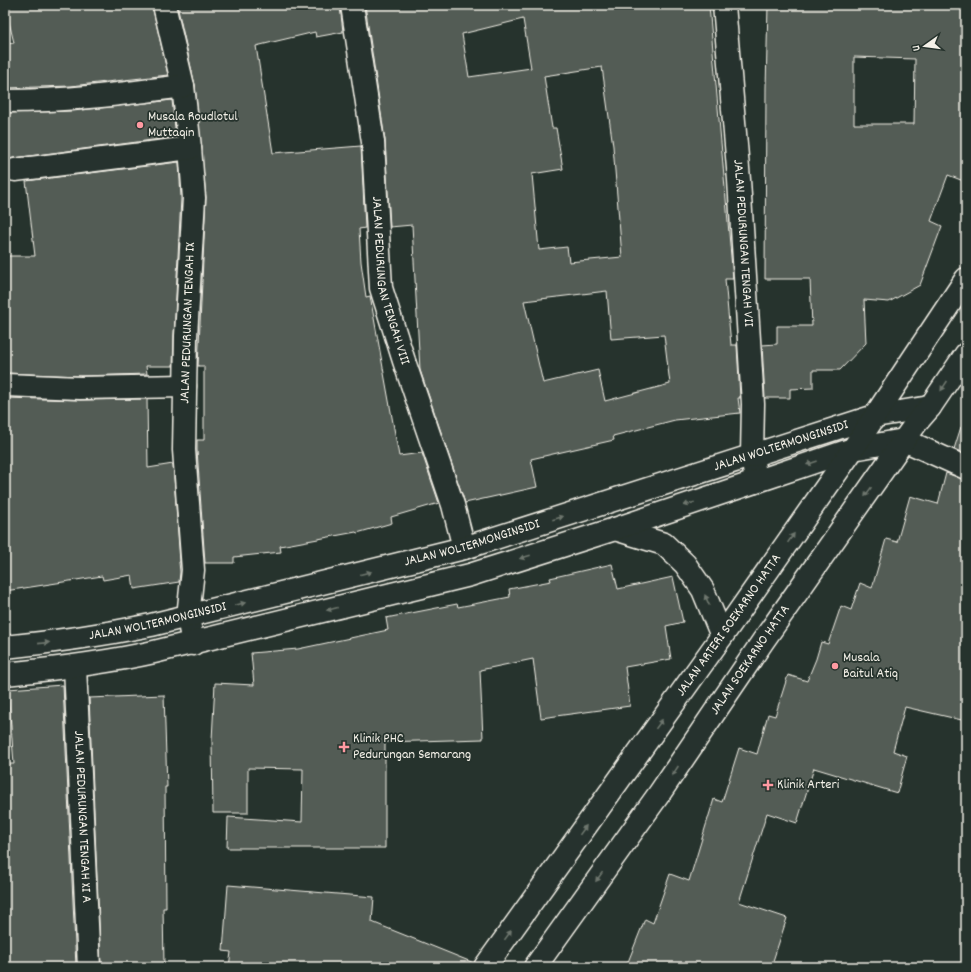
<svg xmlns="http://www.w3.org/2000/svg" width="971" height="972" viewBox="0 0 971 972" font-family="Dekko,sans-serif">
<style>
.building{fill:#525c55;stroke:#f4f1e8;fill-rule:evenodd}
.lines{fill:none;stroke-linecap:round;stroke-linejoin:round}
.minor-casing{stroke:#f4f1e8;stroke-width:25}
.secondary-casing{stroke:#f4f1e8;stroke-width:25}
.primary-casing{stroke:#f4f1e8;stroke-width:25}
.minor{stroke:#26332d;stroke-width:22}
.secondary{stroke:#26332d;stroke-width:22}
.primary{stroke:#26332d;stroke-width:22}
.oneway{fill:#6e766e}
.poi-dot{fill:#ff9aa2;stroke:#26332d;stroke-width:1.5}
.labels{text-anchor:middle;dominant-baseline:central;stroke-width:3.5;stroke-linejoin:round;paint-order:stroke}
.poi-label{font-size:14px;fill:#f4f1e8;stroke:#26332d;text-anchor:start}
.street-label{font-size:14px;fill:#f4f1e8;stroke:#26332d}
</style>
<rect width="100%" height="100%" fill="#26332d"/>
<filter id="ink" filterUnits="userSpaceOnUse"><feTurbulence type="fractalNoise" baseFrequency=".025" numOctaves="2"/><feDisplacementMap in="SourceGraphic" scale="8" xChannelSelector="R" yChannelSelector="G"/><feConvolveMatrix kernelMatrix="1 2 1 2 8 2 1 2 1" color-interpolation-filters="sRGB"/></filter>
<g filter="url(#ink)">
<g class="building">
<path d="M 5,5 L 152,5 L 168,75 L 71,86 L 5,88 L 5,44 L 14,43 Z"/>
<path d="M 177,5 L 340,5 L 343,32 L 316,37 L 315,32 L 256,46 L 273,153 L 361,146 L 365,228 L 359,229 L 361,262 L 366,297 L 370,296 L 399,456 L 422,453 L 439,503 L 391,517 L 392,523 L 357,533 L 356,532 L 280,546 L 281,552 L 234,557 L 234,563 L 205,563 L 197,450 L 197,440 L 204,440 L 204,366 L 198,366 L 206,197 L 195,85 Z"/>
<path d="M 365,5 L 709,5 L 733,279 L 725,279 L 731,345 L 737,345 L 740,398 L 738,398 L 740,413 L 675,420 L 613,436 L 614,440 L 531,459 L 537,487 L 465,503 L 420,370 L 412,225 L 390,227 L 385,140 ZM 523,19 L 531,68 L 469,77 L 462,34 ZM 602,67 L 613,146 L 622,257 L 569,262 L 567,247 L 539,250 L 532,174 L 563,169 L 556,128 L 552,128 L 544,76 ZM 607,291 L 611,339 L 664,335 L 670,384 L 605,401 L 598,370 L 543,383 L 524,301 Z"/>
<path d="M 768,5 L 966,5 L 966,182 L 948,175 L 931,221 L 942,226 L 920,285 L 889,302 L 864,300 L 866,343 L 840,370 L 813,370 L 813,388 L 790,389 L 790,398 L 765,398 L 762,345 L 777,344 L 777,326 L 812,326 L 810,279 L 765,279 L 766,88 ZM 854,57 L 915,59 L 914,124 L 854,124 Z"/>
<path d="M 172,100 L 176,137 L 13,158 L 8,160 L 5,163 L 5,113 L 73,111 Z"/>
<path d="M 179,162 L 181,198 L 174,335 L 173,366 L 146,366 L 147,374 L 80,376 L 5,373 L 5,256 L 35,256 L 26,181 Z"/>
<path d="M 5,398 L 80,400 L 147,399 L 148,468 L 173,464 L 180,562 L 179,562 L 180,572 L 179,582 L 134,589 L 132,575 L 103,580 L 102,576 L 5,591 Z"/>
<path d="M 961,427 L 966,428 L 966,454 L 954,449 Z"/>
<path d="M 946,473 L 966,480 L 966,721 L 905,707 L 893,751 L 907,756 L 897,793 L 814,768 L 797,823 L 767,813 L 739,902 L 787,918 L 771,967 L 626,967 L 645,919 L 653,923 L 670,874 L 689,881 L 714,799 L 722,802 L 739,748 L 757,754 L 768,714 L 775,716 L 788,675 L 807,681 L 816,659 L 821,642 L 828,644 L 841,606 L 851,610 L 860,583 L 872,588 L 886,539 L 897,542 L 910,496 L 938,504 Z"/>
<path d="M 612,564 L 618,589 L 673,577 L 683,622 L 666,626 L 671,659 L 625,667 L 630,706 L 541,718 L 533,659 L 480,670 L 483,739 L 385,742 L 385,848 L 227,848 L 228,817 L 302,822 L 303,769 L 248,768 L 248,813 L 213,813 L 212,740 L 215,683 L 254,685 L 251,653 L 298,649 L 388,630 L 386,618 L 457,604 L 458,607 L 510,597 L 509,589 L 551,581 L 550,578 Z"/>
<path d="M 63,685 L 76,967 L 5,967 L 5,764 L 14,764 L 8,689 Z"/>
<path d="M 164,695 L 167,787 L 165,787 L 166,908 L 163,908 L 164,965 L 101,966 L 89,698 Z"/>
<path d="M 228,885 L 374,897 L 372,922 L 474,963 L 473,967 L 229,967 L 231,952 L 223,951 Z"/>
</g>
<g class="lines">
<defs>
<g id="minor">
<path d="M 164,5 L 183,86 L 190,148 L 194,198 L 186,336 L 184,450 L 193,570 L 188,617 L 193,644"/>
<path id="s1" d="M 352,5 L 373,142 L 381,288 L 404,361 L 453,505 L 464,548"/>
<path id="s2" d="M 724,5 L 739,180 L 753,404 L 752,455 L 756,482"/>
<path d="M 5,101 C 65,101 124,94 183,86"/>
<path d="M 15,170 L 190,148"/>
<path d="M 5,385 L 80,388 L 185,386"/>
<path d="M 904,440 L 966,468"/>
<path id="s3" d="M 75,667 L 89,967"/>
</g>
<g id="secondary">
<path d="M 615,529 L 664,544 L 685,564 L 703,590 L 722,636"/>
<path id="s4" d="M 5,647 C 54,642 102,635 151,625 L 464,548 L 875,416 L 930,407"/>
<path d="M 5,674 C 55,669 105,663 154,652 L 470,575 L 615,529 L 853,449 L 904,440"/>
</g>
<g id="primary">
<path id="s5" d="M 485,967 L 722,636 L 853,449 L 966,279"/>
<path id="s6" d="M 535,967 L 659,794 L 763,641 L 904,440 L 917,422 L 930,407 L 966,354"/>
</g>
</defs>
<use href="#minor" class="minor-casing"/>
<use href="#secondary" class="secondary-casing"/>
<use href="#primary" class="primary-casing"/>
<use href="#minor" class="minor"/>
<use href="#secondary" class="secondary"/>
<use href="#primary" class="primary"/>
</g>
<defs><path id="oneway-solid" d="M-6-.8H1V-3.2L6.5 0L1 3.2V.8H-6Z"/></defs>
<g class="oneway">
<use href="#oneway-solid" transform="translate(944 386) rotate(124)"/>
<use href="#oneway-solid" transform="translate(812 463) rotate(161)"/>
<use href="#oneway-solid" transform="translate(868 492) rotate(125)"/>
<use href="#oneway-solid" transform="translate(689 504) rotate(162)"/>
<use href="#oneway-solid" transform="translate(558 518) rotate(-18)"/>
<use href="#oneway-solid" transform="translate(791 538) rotate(-55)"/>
<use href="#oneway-solid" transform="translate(525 557) rotate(162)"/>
<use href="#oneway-solid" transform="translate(366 573) rotate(-14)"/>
<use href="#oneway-solid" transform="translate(707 600) rotate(-113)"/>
<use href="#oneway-solid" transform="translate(240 604) rotate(-14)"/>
<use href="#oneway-solid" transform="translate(332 609) rotate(166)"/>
<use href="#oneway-solid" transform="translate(44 643) rotate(-6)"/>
<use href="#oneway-solid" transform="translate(659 724) rotate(-54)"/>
<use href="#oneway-solid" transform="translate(675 771) rotate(124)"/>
<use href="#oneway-solid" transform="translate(583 830) rotate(-54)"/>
<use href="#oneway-solid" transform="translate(599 877) rotate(126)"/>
<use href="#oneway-solid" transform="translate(508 935) rotate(-54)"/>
</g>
</g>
<g class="poi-dot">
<circle cx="140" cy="125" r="4"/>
<circle cx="835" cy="666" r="4"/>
<path d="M342 741h4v4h4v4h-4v4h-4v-4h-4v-4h4z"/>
<path d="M766 779h4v4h4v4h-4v4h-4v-4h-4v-4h4z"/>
</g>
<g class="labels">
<g class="poi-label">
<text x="148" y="117">Musala Roudlotul<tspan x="148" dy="16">Muttaqin</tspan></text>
<text x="843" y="658">Musala<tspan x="843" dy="16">Baitul Atiq</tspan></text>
<text x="353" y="739">Klinik PHC<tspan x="353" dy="16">Pedurungan Semarang</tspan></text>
<text x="777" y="785">Klinik Arteri</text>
</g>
<g class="street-label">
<text stroke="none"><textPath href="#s2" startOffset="239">JALAN PEDURUNGAN TENGAH VII</textPath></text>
<text stroke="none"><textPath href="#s1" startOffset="279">JALAN PEDURUNGAN TENGAH VIII</textPath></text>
<text transform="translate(188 323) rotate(-88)">JALAN PEDURUNGAN TENGAH IX</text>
<text stroke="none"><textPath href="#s4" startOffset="803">JALAN WOLTERMONGINSIDI</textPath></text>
<text stroke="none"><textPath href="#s4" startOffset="479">JALAN WOLTERMONGINSIDI</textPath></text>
<text stroke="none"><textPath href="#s4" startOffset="155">JALAN WOLTERMONGINSIDI</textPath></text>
<text stroke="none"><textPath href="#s5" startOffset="420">JALAN ARTERI SOEKARNO HATTA</textPath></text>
<text stroke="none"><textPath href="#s6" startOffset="375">JALAN SOEKARNO HATTA</textPath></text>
<text stroke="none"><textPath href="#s3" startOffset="150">JALAN PEDURUNGAN TENGAH XI A</textPath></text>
</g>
</g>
<rect width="971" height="972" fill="none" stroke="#26332d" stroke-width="20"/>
<rect x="10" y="10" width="951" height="952" fill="none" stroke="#f4f1e8" stroke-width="1.5" filter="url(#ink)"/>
<g transform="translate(925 46) rotate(256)" stroke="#26332d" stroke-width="3" paint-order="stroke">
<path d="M0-3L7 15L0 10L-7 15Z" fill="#f4f1e8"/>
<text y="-6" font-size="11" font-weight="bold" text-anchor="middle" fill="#f4f1e8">U</text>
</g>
</svg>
